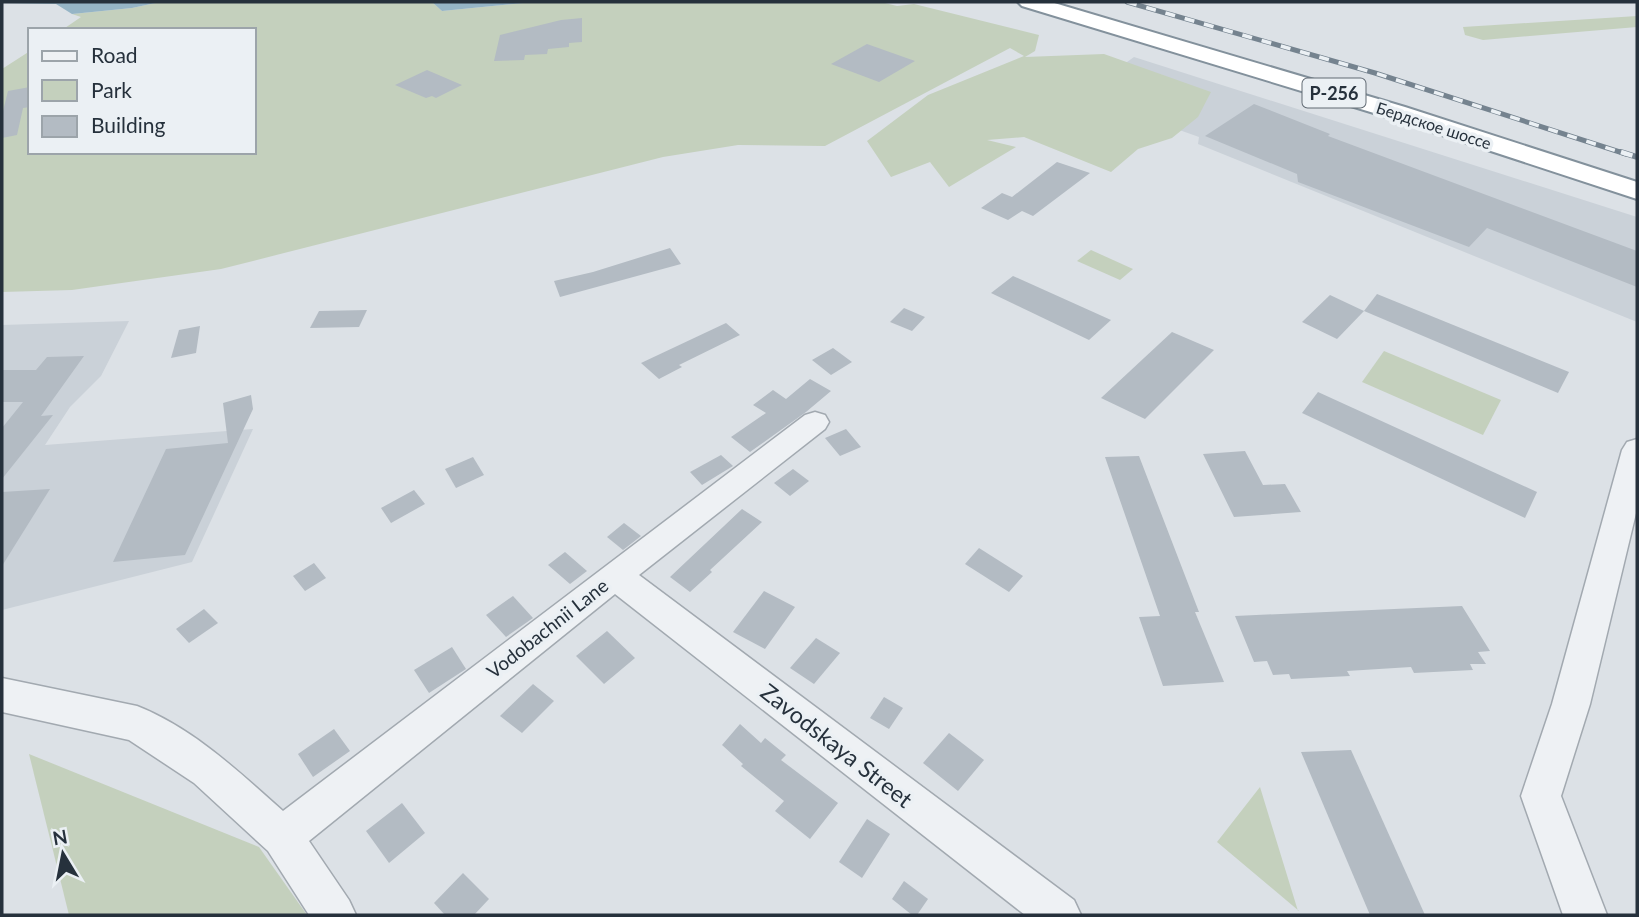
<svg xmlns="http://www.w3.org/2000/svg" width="1639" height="917" viewBox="0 0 1639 917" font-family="Lato,sans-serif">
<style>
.built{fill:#cad1d8}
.green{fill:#c4d0bd}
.water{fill:#96b5c6}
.building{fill:#b3bbc3}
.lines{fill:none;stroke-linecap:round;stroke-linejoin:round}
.minor-casing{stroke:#a2a9b0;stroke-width:3}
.highway-casing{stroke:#83919c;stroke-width:4}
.minor{fill:#eef1f4;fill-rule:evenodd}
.highway{fill:#fff;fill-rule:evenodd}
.rail-far1-casing{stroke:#75838f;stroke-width:5}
.rail-casing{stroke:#75838f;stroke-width:6}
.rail-far1{stroke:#ebf0f4;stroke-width:3.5;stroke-dasharray:10;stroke-linecap:butt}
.rail{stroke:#ebf0f4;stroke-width:4.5;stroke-dasharray:12;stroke-linecap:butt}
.labels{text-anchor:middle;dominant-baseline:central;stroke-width:7;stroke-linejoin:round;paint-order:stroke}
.far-street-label{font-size:16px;fill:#26313c;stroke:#ebf0f4}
.shield{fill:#ebf0f4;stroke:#616a73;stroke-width:2}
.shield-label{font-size:18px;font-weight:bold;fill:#26313c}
.street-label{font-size:19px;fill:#26313c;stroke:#ebf0f4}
.near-street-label{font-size:23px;fill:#26313c;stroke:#ebf0f4}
</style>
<rect width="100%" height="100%" fill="#dce1e6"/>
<g class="built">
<path d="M 1134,57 L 1637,217 L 1637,322 L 1198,144 L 1199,137 L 1081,95 Z"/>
<path d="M 129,321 L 101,376 L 70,407 L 45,445 L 253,429 L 192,562 L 2,610 L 2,325 Z"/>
</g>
<g class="green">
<path d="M 160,2 L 432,2 L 442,11 L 533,2 L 881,2 L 897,6 L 914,4 L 1039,35 L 1035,51 L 1025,57 L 1104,54 L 1211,92 L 1198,117 L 1172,138 L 1138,149 L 1111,172 L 1024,137 L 987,140 L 1016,147 L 949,187 L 930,162 L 891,177 L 867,141 L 928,95 L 1024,56 L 1010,48 L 825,146 L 738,145 L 663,157 L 221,269 L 72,290 L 2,292 L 2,69 L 30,51 L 30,152 L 254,152 L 254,30 L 62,30 L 81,17 L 72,14 L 132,8 Z"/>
<path d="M 1637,16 L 1637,27 L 1483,40 L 1465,35 L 1463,27 Z"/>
<path d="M 1091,250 L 1133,269 L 1120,280 L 1077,261 Z"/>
<path d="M 1384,351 L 1501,400 L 1483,435 L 1362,382 Z"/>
<path d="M 29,754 L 259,847 L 307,915 L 69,915 Z"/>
<path d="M 1260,787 L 1298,911 L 1299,911 L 1217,842 Z"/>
</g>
<g class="water">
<path d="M 160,2 L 132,8 L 72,14 L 56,4 L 2,3 Z"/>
<path d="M 432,2 L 533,2 L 442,11 Z"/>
</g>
<g class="building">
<path d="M 582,18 L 582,42 L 569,43 L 569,47 L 548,49 L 547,54 L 525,55 L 524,60 L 494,61 L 500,35 L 561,20 Z"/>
<path d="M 867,44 L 915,61 L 879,82 L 831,64 Z"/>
<path d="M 427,70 L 462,85 L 436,98 L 432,96 L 426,98 L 395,85 Z"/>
<path d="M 30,87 L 30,107 L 23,108 L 17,135 L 2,138 L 2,115 L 8,91 Z"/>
<path d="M 1254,104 L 1330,134 L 1328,136 L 1637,251 L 1637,287 L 1487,228 L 1469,247 L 1298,182 L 1297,174 L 1205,136 Z"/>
<path d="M 1057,162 L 1090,173 L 1033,216 L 1022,211 L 1008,220 L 981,208 L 1002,193 L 1012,197 Z"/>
<path d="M 670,248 L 681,264 L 560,297 L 554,281 L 593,272 Z"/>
<path d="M 1013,276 L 1111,320 L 1089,340 L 991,293 Z"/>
<path d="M 1377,294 L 1569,372 L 1558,393 L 1364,311 Z"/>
<path d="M 1330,295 L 1364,311 L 1337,339 L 1302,322 Z"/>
<path d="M 904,308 L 925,317 L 912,331 L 890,322 Z"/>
<path d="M 367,310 L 359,327 L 310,328 L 319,311 Z"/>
<path d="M 726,323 L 740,335 L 679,365 L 682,367 L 659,379 L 641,363 Z"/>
<path d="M 200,326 L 196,353 L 171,358 L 179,330 Z"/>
<path d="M 1172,332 L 1214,350 L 1145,419 L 1101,398 Z"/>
<path d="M 833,348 L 852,362 L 831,375 L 812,360 Z"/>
<path d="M 84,356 L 41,416 L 53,415 L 2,479 L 2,428 L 23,402 L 2,402 L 2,370 L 36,370 L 47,357 Z"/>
<path d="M 810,379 L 831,391 L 806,412 L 750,452 L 731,437 L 766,413 L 753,405 L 773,390 L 786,399 Z"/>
<path d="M 1318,392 L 1537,492 L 1525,518 L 1302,413 Z"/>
<path d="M 251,395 L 253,409 L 185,555 L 113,562 L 166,449 L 228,443 L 223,403 Z"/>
<path d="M 846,429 L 861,447 L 840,456 L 825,438 Z"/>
<path d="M 1245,451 L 1263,485 L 1285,484 L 1301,512 L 1234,517 L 1203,454 Z"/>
<path d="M 721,455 L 733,466 L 702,485 L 690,472 Z"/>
<path d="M 1139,456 L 1199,612 L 1195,612 L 1224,682 L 1163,686 L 1139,617 L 1160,616 L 1105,457 Z"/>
<path d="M 473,457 L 484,475 L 456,488 L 445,469 Z"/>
<path d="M 793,469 L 809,481 L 790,496 L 774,483 Z"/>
<path d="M 50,489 L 2,566 L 2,492 Z"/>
<path d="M 414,490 L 425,504 L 391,523 L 381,508 Z"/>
<path d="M 742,509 L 762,522 L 710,570 L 712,572 L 690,592 L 670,577 Z"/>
<path d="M 624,523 L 641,536 L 623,550 L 607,537 Z"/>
<path d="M 979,548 L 1023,576 L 1009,592 L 965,564 Z"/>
<path d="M 565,552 L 587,571 L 570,584 L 548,565 Z"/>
<path d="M 314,563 L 326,578 L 305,591 L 293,576 Z"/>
<path d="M 764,591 L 795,607 L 765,649 L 733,632 Z"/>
<path d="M 513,596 L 533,618 L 506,637 L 486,615 Z"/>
<path d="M 1462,606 L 1490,651 L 1478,652 L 1486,664 L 1470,664 L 1473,670 L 1414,673 L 1411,667 L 1347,671 L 1350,676 L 1291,679 L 1289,674 L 1273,675 L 1267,661 L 1254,662 L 1235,616 Z"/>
<path d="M 204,609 L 218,623 L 189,643 L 176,629 Z"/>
<path d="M 607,631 L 635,658 L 604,684 L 576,656 Z"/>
<path d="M 816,638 L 840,653 L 814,684 L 790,668 Z"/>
<path d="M 452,647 L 466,669 L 429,693 L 414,670 Z"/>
<path d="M 533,684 L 554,701 L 522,733 L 500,716 Z"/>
<path d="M 884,697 L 903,708 L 889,729 L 870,718 Z"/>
<path d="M 740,724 L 761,743 L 765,738 L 786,755 L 781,760 L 838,803 L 810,839 L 775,811 L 784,801 L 741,766 L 743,764 L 722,745 Z"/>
<path d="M 334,729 L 350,751 L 313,777 L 298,754 Z"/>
<path d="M 949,733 L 984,760 L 958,791 L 923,763 Z"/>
<path d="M 1351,750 L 1425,915 L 1370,915 L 1301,752 Z"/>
<path d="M 402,803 L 425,833 L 389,863 L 366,831 Z"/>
<path d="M 867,819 L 890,834 L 862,878 L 839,862 Z"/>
<path d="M 463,873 L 489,899 L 474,915 L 445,915 L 434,903 Z"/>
<path d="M 904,881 L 928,899 L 917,915 L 912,915 L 892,899 Z"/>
</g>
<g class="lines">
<defs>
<g id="minor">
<path d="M 815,412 L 825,415 L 829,422 L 825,429 L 639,575 L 1074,900 L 1081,915 L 1025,915 L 615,594 L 309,841 L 349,900 L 356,915 L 309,915 L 268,851 L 194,783 L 129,740 L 2,712 L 2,678 L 137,706 C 193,728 239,772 283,811 L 805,415 Z"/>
<path d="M 1637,439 L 1637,509 L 1590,704 L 1561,796 L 1607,915 L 1563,915 L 1521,796 L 1552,704 L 1622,450 L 1627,442 Z"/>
</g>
<path id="highway" d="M 1018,2 L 1051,2 L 1405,107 L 1637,182 L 1637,199 L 1387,117 L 1022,6 Z"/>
</defs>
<use href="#minor" class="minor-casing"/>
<use href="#highway" class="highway-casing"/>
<use href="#minor" class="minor"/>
<use href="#highway" class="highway"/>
<defs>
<path id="rail-far1" d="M 1127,2 L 1375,73 L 1626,154"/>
<path id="rail" d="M 1621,152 L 1637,157"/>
</defs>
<use href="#rail-far1" class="rail-far1-casing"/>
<use href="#rail" class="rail-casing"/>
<use href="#rail-far1" class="rail-far1"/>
<use href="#rail" class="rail"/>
</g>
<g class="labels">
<g class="far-street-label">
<text transform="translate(1434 125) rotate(18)">Бердское шоссе</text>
</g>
<rect class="shield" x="1302.5" y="78.5" width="63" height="29" rx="5"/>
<g class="shield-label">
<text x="1334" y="93">Р-256</text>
</g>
<g class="street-label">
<text transform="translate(547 628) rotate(-38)">Vodobachnii Lane</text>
</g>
<g class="near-street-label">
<text transform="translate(837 745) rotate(38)">Zavodskaya Street</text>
</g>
</g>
<rect width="1639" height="917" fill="none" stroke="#26313c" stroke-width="7"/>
<rect x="28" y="28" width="228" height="126" fill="#ebf0f4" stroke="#9ca4aa" stroke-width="2"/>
<rect x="42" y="51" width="35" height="10" fill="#eef1f4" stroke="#9ca4aa" stroke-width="2"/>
<text x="91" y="63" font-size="21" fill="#26313c">Road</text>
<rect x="42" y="80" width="35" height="21" fill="#c4d0bd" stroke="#9ca4aa" stroke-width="2"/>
<text x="91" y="98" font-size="21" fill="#26313c">Park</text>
<rect x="42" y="116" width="35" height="21" fill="#b3bbc3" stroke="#9ca4aa" stroke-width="2"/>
<text x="91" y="133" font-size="21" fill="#26313c">Building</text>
<g transform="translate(63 854) rotate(350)" stroke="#ebf0f4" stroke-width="5" paint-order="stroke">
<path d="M0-5L12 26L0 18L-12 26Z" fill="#26313c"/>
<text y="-10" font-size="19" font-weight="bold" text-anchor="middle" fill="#26313c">N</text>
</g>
</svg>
